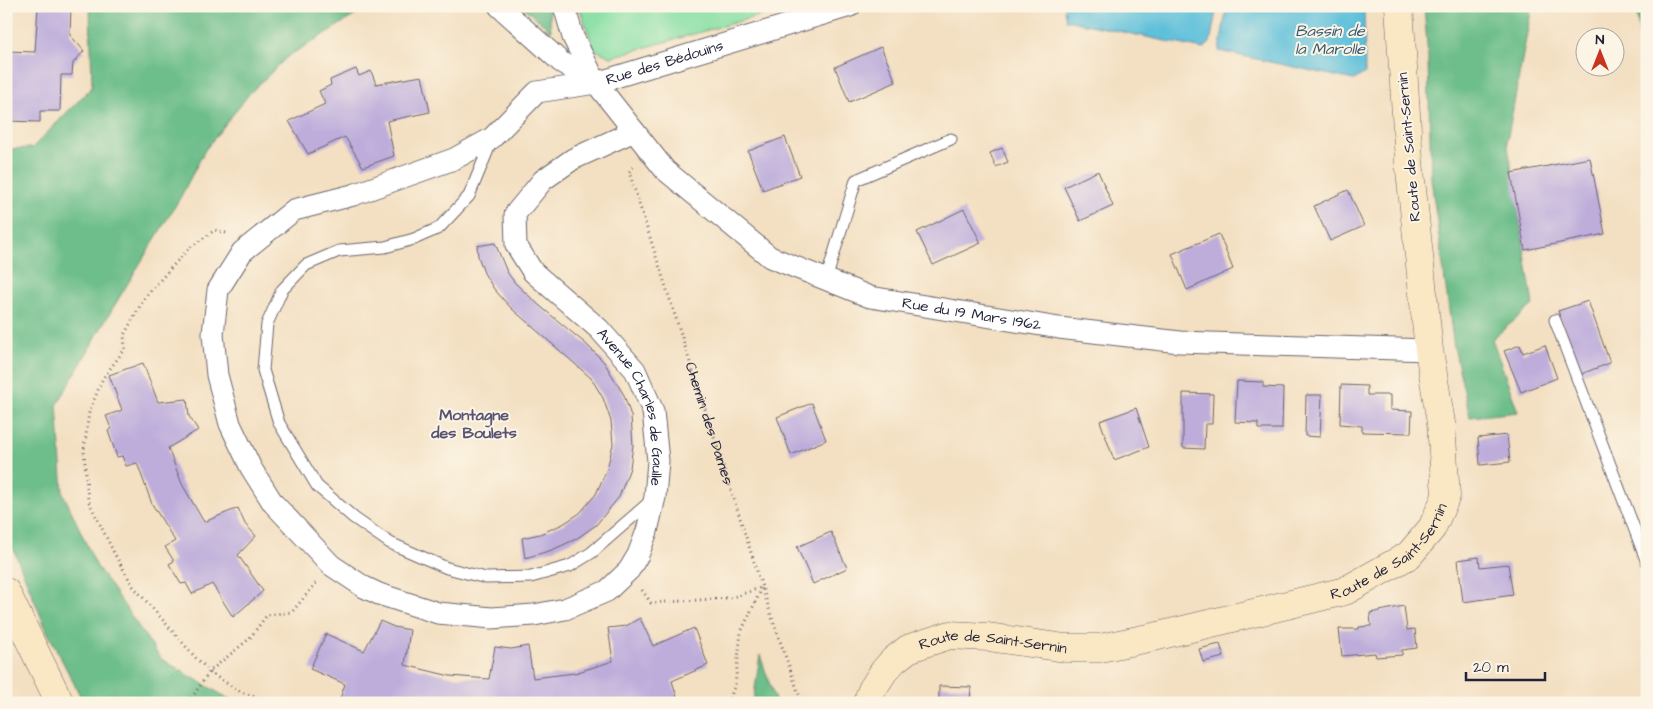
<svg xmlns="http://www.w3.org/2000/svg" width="1653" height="709" viewBox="0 0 1653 709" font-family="'Architects Daughter',sans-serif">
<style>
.green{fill:#87dfa4;stroke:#548070}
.forest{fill:#6dbe8a;stroke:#487062}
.water{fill:#5cbfda;stroke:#3f708a}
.building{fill:#beaddb}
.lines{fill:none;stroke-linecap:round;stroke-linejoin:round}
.lane-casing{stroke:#6b646a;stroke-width:13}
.street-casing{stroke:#6b646a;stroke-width:23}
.secondary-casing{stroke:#6b646a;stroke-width:29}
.path{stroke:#6b646a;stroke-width:3;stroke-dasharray:1 4;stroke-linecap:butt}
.lane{stroke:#fff;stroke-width:11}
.street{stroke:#fff;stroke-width:21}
.secondary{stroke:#fae7c3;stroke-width:28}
.labels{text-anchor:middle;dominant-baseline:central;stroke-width:4;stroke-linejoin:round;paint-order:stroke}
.street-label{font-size:15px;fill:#22223b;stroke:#fcf5e5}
.water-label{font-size:16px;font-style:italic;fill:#365973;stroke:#fcf5e5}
.neighbourhood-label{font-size:16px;font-weight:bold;fill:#595373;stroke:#fcf5e5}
</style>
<rect width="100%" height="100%" fill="#fcf5e5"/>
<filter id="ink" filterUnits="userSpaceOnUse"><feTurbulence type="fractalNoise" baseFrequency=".02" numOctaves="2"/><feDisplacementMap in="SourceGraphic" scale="10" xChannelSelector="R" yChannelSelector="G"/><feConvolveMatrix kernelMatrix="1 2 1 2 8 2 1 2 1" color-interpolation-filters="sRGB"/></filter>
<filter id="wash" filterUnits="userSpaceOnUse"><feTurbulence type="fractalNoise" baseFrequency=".0096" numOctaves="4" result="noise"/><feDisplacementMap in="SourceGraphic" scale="20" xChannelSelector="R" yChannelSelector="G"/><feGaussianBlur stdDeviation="1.12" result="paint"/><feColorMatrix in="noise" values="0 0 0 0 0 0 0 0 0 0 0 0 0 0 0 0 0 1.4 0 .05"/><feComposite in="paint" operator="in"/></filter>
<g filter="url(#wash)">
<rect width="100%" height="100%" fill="#f3dfc1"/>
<path class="green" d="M 579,6 L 794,6 L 611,57 L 594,49 Z"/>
<g class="forest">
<path d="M 90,6 L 370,6 L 287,57 L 249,94 L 205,150 L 180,198 L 108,316 L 57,405 L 63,493 L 96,565 L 161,659 L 236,703 L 84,703 L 47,631 L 6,531 L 6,149 L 32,148 L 92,87 Z"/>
<path d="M 522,6 L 549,6 L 551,31 Z"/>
<path d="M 1424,6 L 1532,6 L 1507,141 L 1533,305 L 1492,339 L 1518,412 L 1470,417 L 1454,347 L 1431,178 L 1428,57 Z"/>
<path d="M 1636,6 L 1647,6 L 1647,98 Z"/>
<path d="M 760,655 L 776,703 L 753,703 Z"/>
</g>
<g class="water">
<path d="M 1065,6 L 1217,6 L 1210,43 L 1203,49 L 1066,20 L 1064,10 Z"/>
<path d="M 1227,6 L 1364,6 L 1365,73 L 1354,80 L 1219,51 Z"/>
</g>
<g id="blocks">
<g class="building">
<path d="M 38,6 L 71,6 L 70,35 L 84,51 L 73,63 L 72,75 L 61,75 L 60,111 L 40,111 L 40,122 L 6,121 L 6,51 L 35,52 Z"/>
<path d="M 881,47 L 896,82 L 849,102 L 835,67 Z"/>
<path d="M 356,69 L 359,76 L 371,71 L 376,84 L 422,76 L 430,112 L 387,121 L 394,156 L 363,167 L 345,137 L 308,154 L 289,121 L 325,104 L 319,91 L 331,85 L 330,80 Z"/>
<path d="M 785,137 L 800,176 L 763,190 L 748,151 Z"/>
<path d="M 1002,148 L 1008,162 L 996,167 L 990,153 Z"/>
<path d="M 1590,158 L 1605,234 L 1525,250 L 1511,173 Z"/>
<path d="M 1098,171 L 1113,206 L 1080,221 L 1064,187 Z"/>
<path d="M 1348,190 L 1364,226 L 1330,241 L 1314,206 Z"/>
<path d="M 964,209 L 981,243 L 933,265 L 917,232 Z"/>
<path d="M 1219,234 L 1233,269 L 1187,290 L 1172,254 Z"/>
<path d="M 495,243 L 507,272 L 515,283 L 540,306 L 586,344 L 604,362 L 624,395 L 631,416 L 633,445 L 630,468 L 619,497 L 596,525 L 576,539 L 552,550 L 525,558 L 522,538 L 540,534 L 563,524 L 580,513 L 596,494 L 607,469 L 613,444 L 611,421 L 603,398 L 591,378 L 511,308 L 494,289 L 484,273 L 478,256 L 477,246 Z"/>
<path d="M 1588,301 L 1610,363 L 1581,374 L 1558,311 Z"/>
<path d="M 1520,345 L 1523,353 L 1545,345 L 1557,378 L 1521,392 L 1504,351 Z"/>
<path d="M 143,363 L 158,402 L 187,399 L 189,416 L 198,430 L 168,448 L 182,484 L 204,522 L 238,508 L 245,524 L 256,536 L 238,555 L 263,591 L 233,617 L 212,584 L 192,594 L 186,583 L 181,584 L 169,564 L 174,561 L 165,547 L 175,541 L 152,504 L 137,463 L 126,466 L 122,456 L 117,457 L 108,431 L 111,428 L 106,416 L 122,410 L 109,375 Z"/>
<path d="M 1237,381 L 1263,382 L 1263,387 L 1283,388 L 1282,429 L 1258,429 L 1258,423 L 1235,422 Z"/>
<path d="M 1341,385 L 1367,386 L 1367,395 L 1390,395 L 1390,410 L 1412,411 L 1411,433 L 1362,432 L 1362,426 L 1340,424 Z"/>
<path d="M 1183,393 L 1213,394 L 1212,424 L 1205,424 L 1204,449 L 1183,448 Z"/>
<path d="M 1306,395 L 1322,395 L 1320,437 L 1305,436 Z"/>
<path d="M 812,403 L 826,440 L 791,455 L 777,417 Z"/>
<path d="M 1136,408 L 1149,447 L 1114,460 L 1100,421 Z"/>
<path d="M 1507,435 L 1510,462 L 1480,465 L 1478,438 Z"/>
<path d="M 831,532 L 847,568 L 813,584 L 797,547 Z"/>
<path d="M 1479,557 L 1480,567 L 1508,564 L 1513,595 L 1463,602 L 1458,560 Z"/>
<path d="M 1404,606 L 1407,630 L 1415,629 L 1417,648 L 1402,650 L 1402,655 L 1376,657 L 1375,653 L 1342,656 L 1339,629 L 1359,629 L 1359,627 L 1371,626 L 1370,613 Z"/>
<path d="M 640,618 L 653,646 L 694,628 L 708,665 L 672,681 L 677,697 L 666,703 L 622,703 L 621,700 L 612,703 L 350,703 L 340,699 L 345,684 L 310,669 L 326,634 L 364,651 L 380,621 L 394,627 L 410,630 L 405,665 L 450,676 L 489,679 L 495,647 L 511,649 L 528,646 L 533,678 L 575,673 L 613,661 L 608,628 L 626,626 Z"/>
<path d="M 1220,644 L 1224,657 L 1203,662 L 1199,649 Z"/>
<path d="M 939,686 L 971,687 L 970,703 L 939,703 Z"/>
</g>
</g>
</g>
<g filter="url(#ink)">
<use href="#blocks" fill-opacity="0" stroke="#6b646a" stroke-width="1"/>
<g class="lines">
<defs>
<g id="lane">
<path d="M 492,140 L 469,196 L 439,228 L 414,239 L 385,247 L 339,251 L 306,265 L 282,290 L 267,324 L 263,370 L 279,423 L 317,486 L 354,518 L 390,543 L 447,568 L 486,578 L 531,577 L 570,566 L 591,553 L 652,500"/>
<path d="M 826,280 L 856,180 L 951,139"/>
<path d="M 1555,320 L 1647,562"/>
</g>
<g id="street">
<path d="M 499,6 L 561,62 L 596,83"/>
<path id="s2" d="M 564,6 L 573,37 L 596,83 L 665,170 L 770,257 L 870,297 L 1059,328 L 1180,342 L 1429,350"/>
<path id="s3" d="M 634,131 L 573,159 L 543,180 L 515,214 L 516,245 L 533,272 L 599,329 L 635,370 L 653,411 L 658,461 L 655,497 L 647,531 L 638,555 L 629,570 L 607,591 L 565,609 L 534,615 L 492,618 L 438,613 L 379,594 L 364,587 L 331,565 L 273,503 L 251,468 L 230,424 L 217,375 L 213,334 L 218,290 L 242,252 L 294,210 L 353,195 L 454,159 L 492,138 L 537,92 L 596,83 L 850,6"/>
</g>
<g id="secondary">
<path d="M 6,592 L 60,703"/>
<path id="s4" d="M 867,703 L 872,690 L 884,671 L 894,660 L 908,649 L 922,644 L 950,635 L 988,637 L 1065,648 L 1100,648 L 1158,636 L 1345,591 L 1409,555 L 1432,528 L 1446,496 L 1441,423 L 1429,350 L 1409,161 L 1399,6"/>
</g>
</defs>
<use href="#lane" class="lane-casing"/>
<use href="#street" class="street-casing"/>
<use href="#secondary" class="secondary-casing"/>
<g class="path">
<path id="s1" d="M 633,167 L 629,172 L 772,618 L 802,703"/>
<path d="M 226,233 L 215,230 L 188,249 L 145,297 L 124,335 L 125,349 L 103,378 L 89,412 L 84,451 L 88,500 L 114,553 L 133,586 L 196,658 L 215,676 L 241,692 L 276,703"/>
<path d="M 642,590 L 651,603 L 730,598 L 763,587"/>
<path d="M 190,703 L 191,699 L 210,671 L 249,639 L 267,615 L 292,612 L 316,583"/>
<path d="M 728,703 L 735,685 L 741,632 L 762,588"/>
</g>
<use href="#lane" class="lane"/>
<use href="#street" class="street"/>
<use href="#secondary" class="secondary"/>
</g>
</g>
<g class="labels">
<g class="street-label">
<text stroke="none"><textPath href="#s3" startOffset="1714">Rue des Bédouins</textPath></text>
<text transform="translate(1409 147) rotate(-95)">Route de Saint-Sernin</text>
<text stroke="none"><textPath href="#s2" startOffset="542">Rue du 19 Mars 1962</textPath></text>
<text stroke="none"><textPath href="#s3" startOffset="386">Avenue Charles de Gaulle</textPath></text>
<text stroke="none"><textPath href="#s1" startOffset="270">Chemin des Dames</textPath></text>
<text stroke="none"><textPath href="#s4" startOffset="576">Route de Saint-Sernin</textPath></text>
<text stroke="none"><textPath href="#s4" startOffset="156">Route de Saint-Sernin</textPath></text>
</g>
<g class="water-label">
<text x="1330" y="31">Bassin de<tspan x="1330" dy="18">la Marolle</tspan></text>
</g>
<g class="neighbourhood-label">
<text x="474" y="415">Montagne<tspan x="474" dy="18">des Boulets</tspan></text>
</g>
</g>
<rect width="1653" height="709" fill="none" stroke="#fcf5e5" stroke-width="25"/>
<g transform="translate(1600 52)"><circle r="24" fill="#fcf5e5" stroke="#a5a1a1"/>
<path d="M0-4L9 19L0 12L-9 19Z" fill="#c8321e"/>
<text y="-8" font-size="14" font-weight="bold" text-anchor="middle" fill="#22223b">N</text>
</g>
<path d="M1466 672v8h79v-8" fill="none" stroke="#22223b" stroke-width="2.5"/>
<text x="1473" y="672" font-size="15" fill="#22223b" stroke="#fcf5e5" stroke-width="4" paint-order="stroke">20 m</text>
</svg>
